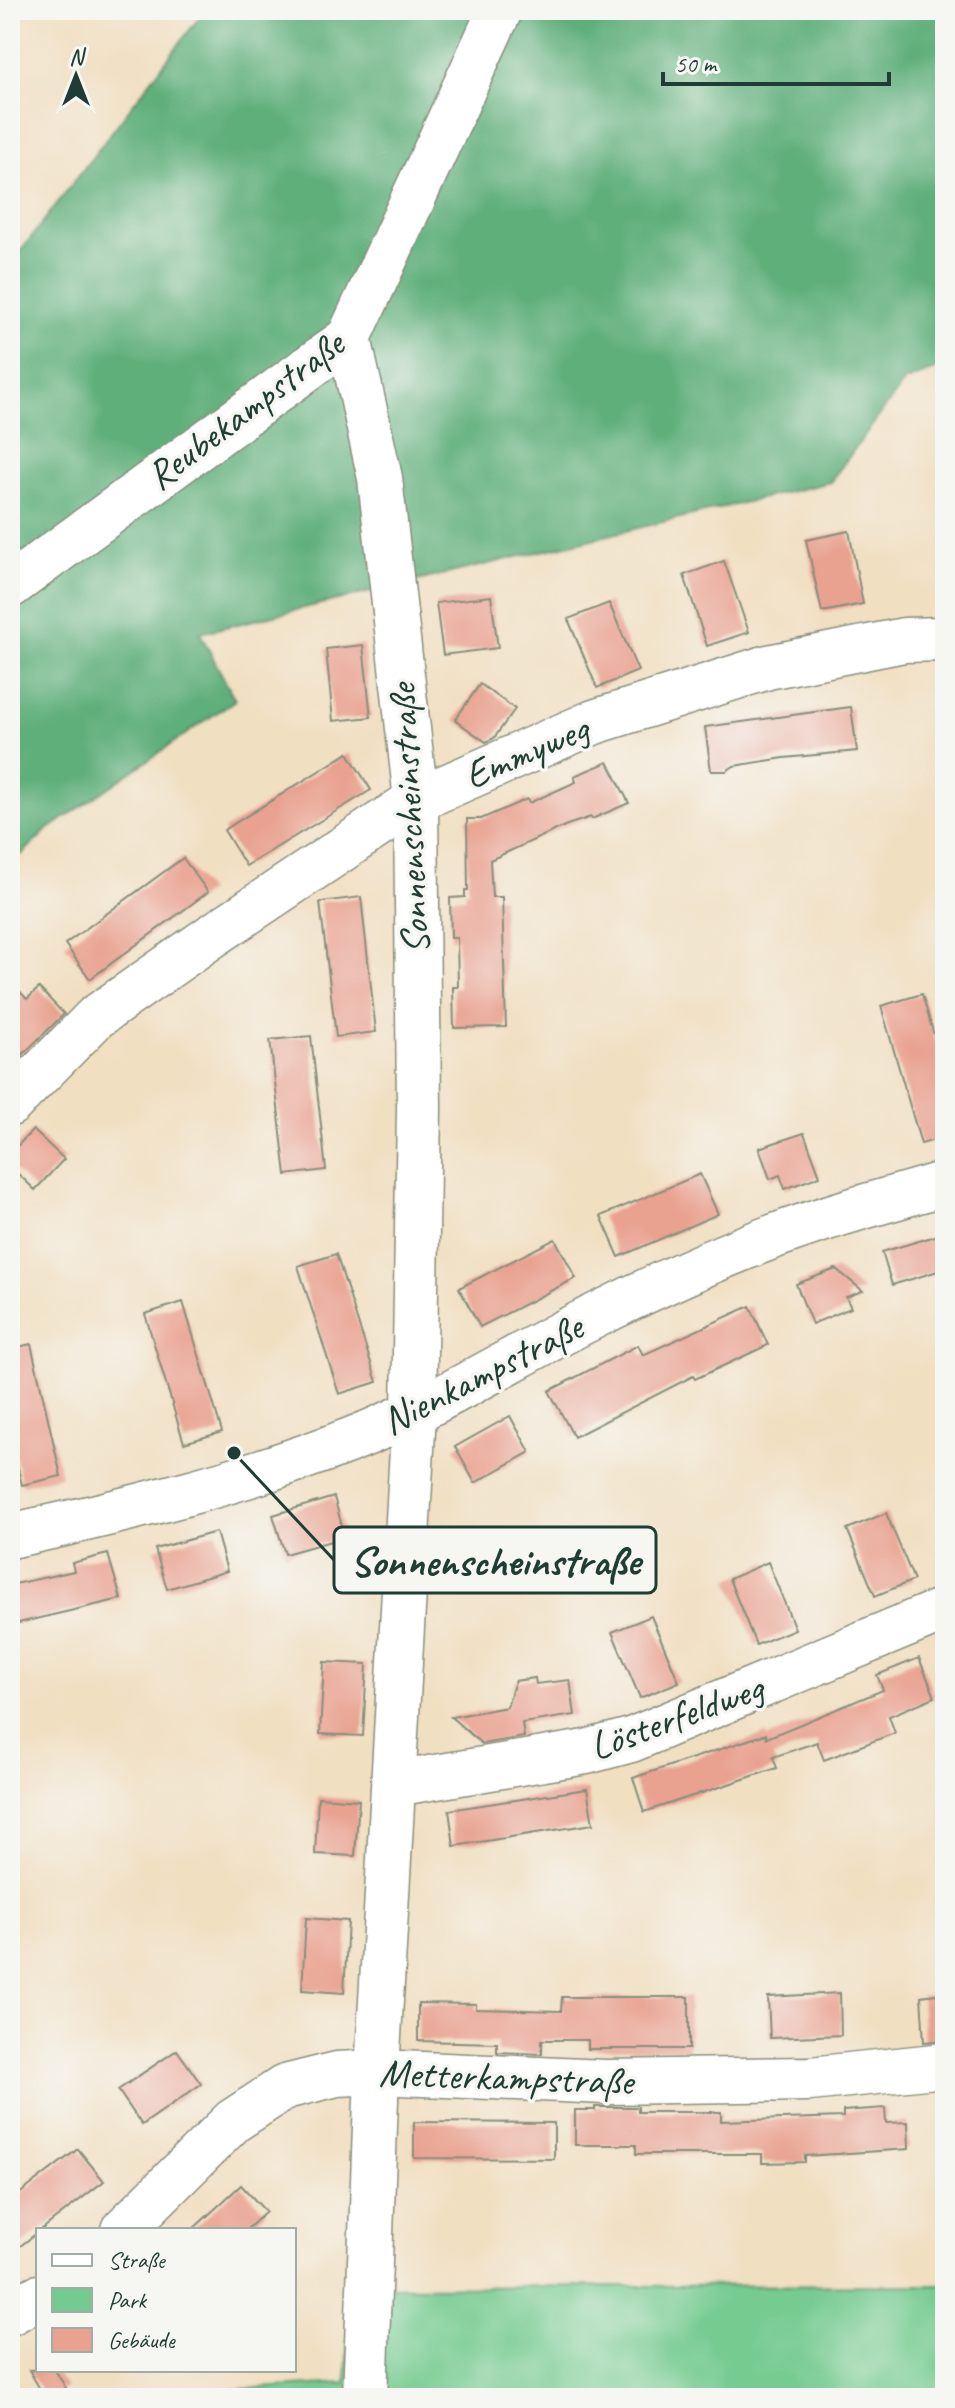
<svg xmlns="http://www.w3.org/2000/svg" width="955" height="2408" viewBox="0 0 955 2408" font-family="Caveat,sans-serif">
<style>
.green{fill:#74cb90;stroke:#4a8462;stroke-width:2}
.forest{fill:#5faf7a;stroke:#3f7657;stroke-width:2}
.building{fill:#e9a190}
.lines{fill:none;stroke-linecap:round;stroke-linejoin:round}
.minor-casing{stroke:#888e7b;stroke-width:47}
.minor{stroke:#fff;stroke-width:44}
.labels{text-anchor:middle;dominant-baseline:central;stroke-width:7;stroke-linejoin:round;paint-order:stroke}
.street-label{font-size:40px;fill:#1f3d34;stroke:#f6f6f2}
.leader{fill:none;stroke:#1f3d34;stroke-width:3}
.callout-dot{fill:#1f3d34;stroke:#f6f6f2;stroke-width:3}
.callout{fill:#f6f6f2;stroke:#1f3d34;stroke-width:3}
.callout-label{font-size:42px;text-anchor:middle;font-weight:bold;fill:#1f3d34}
</style>
<rect width="100%" height="100%" fill="#f6f6f2"/>
<filter id="ink" filterUnits="userSpaceOnUse"><feTurbulence type="fractalNoise" baseFrequency=".0125" numOctaves="2"/><feDisplacementMap in="SourceGraphic" scale="16" xChannelSelector="R" yChannelSelector="G"/><feConvolveMatrix kernelMatrix="1 2 1 2 8 2 1 2 1" color-interpolation-filters="sRGB"/></filter>
<filter id="wash" filterUnits="userSpaceOnUse"><feTurbulence type="fractalNoise" baseFrequency=".006" numOctaves="4" result="noise"/><feDisplacementMap in="SourceGraphic" scale="32" xChannelSelector="R" yChannelSelector="G"/><feGaussianBlur stdDeviation="1.8" result="paint"/><feColorMatrix in="noise" values="0 0 0 0 0 0 0 0 0 0 0 0 0 0 0 0 0 1.4 0 .05"/><feComposite in="paint" operator="in"/></filter>
<g filter="url(#wash)">
<rect width="100%" height="100%" fill="#f1dfc2"/>
<path class="green" d="M 945,2285 L 945,2398 L 129,2398 L 134,2395 L 346,2383 L 350,2287 Z"/>
<path class="forest" d="M 205,10 L 945,10 L 945,366 L 905,381 L 830,482 L 200,633 L 235,700 L 46,831 L 10,866 L 10,265 Z"/>
<g id="blocks">
<g class="building">
<path d="M 849,531 L 863,604 L 822,612 L 806,540 Z"/>
<path d="M 724,561 L 749,632 L 707,646 L 684,575 Z"/>
<path d="M 491,596 L 498,648 L 443,655 L 436,603 Z"/>
<path d="M 609,603 L 638,671 L 597,688 L 568,619 Z"/>
<path d="M 363,645 L 371,717 L 333,721 L 326,649 Z"/>
<path d="M 480,684 L 515,709 L 494,738 L 486,742 L 455,720 Z"/>
<path d="M 851,707 L 857,751 L 784,758 L 734,766 L 726,771 L 711,771 L 705,727 Z"/>
<path d="M 348,753 L 371,790 L 246,866 L 224,830 Z"/>
<path d="M 608,762 L 629,803 L 592,819 L 591,817 L 567,825 L 490,860 L 492,897 L 502,897 L 506,1027 L 454,1028 L 453,987 L 458,987 L 457,938 L 451,938 L 450,898 L 465,897 L 465,890 L 468,890 L 467,819 L 481,819 L 527,799 L 529,803 L 576,782 L 574,776 Z"/>
<path d="M 183,858 L 208,892 L 90,979 L 65,944 Z"/>
<path d="M 361,897 L 376,1032 L 336,1037 L 320,902 Z"/>
<path d="M 10,981 L 27,999 L 39,988 L 64,1014 L 10,1067 Z"/>
<path d="M 922,994 L 945,1073 L 945,1137 L 921,1144 L 881,1006 Z"/>
<path d="M 311,1036 L 326,1170 L 286,1175 L 270,1040 Z"/>
<path d="M 33,1130 L 64,1159 L 35,1190 L 10,1166 L 10,1153 Z"/>
<path d="M 804,1133 L 820,1176 L 785,1189 L 780,1175 L 770,1179 L 759,1148 Z"/>
<path d="M 700,1174 L 718,1214 L 619,1257 L 601,1216 Z"/>
<path d="M 945,1233 L 945,1269 L 892,1285 L 882,1252 Z"/>
<path d="M 555,1239 L 576,1278 L 480,1327 L 459,1288 Z"/>
<path d="M 336,1254 L 377,1382 L 339,1394 L 298,1266 Z"/>
<path d="M 836,1269 L 863,1291 L 846,1297 L 851,1308 L 812,1324 L 796,1284 Z"/>
<path d="M 183,1302 L 222,1432 L 184,1443 L 145,1314 Z"/>
<path d="M 750,1306 L 768,1345 L 695,1379 L 693,1376 L 574,1437 L 549,1391 L 638,1345 L 643,1355 Z"/>
<path d="M 31,1344 L 61,1476 L 22,1485 L 10,1434 L 10,1349 Z"/>
<path d="M 510,1416 L 530,1452 L 475,1483 L 455,1447 Z"/>
<path d="M 334,1497 L 345,1537 L 285,1554 L 273,1515 Z"/>
<path d="M 886,1513 L 914,1580 L 875,1596 L 847,1529 Z"/>
<path d="M 216,1532 L 227,1571 L 167,1589 L 155,1549 Z"/>
<path d="M 108,1554 L 121,1599 L 10,1625 L 10,1585 L 74,1571 L 72,1563 Z"/>
<path d="M 768,1562 L 795,1629 L 756,1645 L 729,1579 Z"/>
<path d="M 651,1616 L 679,1682 L 640,1698 L 612,1632 Z"/>
<path d="M 919,1658 L 935,1697 L 889,1716 L 895,1733 L 824,1760 L 817,1742 L 773,1757 L 777,1768 L 644,1812 L 633,1778 L 766,1734 L 767,1738 L 883,1690 L 877,1675 Z"/>
<path d="M 324,1662 L 367,1664 L 363,1736 L 320,1734 Z"/>
<path d="M 535,1678 L 536,1684 L 570,1680 L 575,1715 L 522,1723 L 524,1737 L 482,1744 L 451,1717 L 507,1707 L 515,1681 Z"/>
<path d="M 587,1789 L 593,1824 L 454,1846 L 449,1810 Z"/>
<path d="M 318,1797 L 359,1800 L 355,1856 L 315,1854 Z"/>
<path d="M 306,1918 L 348,1921 L 344,1993 L 302,1990 Z"/>
<path d="M 840,1993 L 841,2035 L 770,2038 L 768,1997 Z"/>
<path d="M 945,1993 L 945,2040 L 924,2042 L 921,1996 Z"/>
<path d="M 562,1997 L 689,1997 L 689,2049 L 588,2049 L 588,2040 L 542,2040 L 542,2054 L 497,2052 L 497,2043 L 418,2041 L 418,2003 L 476,2004 L 476,2009 L 561,2011 Z"/>
<path d="M 177,2050 L 201,2084 L 142,2125 L 118,2090 Z"/>
<path d="M 595,2107 L 638,2107 L 638,2112 L 721,2112 L 721,2121 L 843,2117 L 843,2111 L 885,2108 L 886,2123 L 908,2122 L 909,2149 L 805,2156 L 805,2162 L 762,2163 L 762,2154 L 636,2154 L 636,2145 L 575,2145 L 575,2110 L 595,2110 Z"/>
<path d="M 414,2122 L 554,2123 L 554,2159 L 414,2158 Z"/>
<path d="M 78,2149 L 104,2181 L 10,2254 L 10,2201 Z"/>
<path d="M 241,2185 L 266,2212 L 246,2230 L 192,2230 Z"/>
<path d="M 29,2370 L 55,2370 L 66,2388 L 45,2398 Z"/>
</g>
</g>
</g>
<g filter="url(#ink)">
<use href="#blocks" fill-opacity="0" stroke="#888e7b" stroke-width="2"/>
<g class="lines">
<defs>
<g id="minor">
<path d="M 349,338 L 380,478 L 416,800 L 419,1108 L 414,1413 L 377,2072 L 365,2398"/>
<path d="M 10,586 L 349,338 L 500,10"/>
<path d="M 10,1104 L 96,1017 L 212,936 L 416,800 L 594,722 L 768,667 L 904,640 L 945,639"/>
<path d="M 10,1536 C 125,1511 243,1482 353,1439 C 439,1405 517,1354 601,1313 C 665,1281 738,1248 806,1225 C 852,1209 899,1197 945,1183"/>
<path d="M 394,1784 L 586,1752 L 631,1740 L 945,1609"/>
<path d="M 123,2230 L 233,2121 L 285,2087 L 337,2074 L 377,2072 L 606,2082 L 810,2079 L 945,2065"/>
<path d="M 10,2313 L 38,2297"/>
</g>
</defs>
<use href="#minor" class="minor-casing"/>
<use href="#minor" class="minor"/>
</g>
</g>
<g class="labels">
<g class="street-label">
<text transform="translate(245 410) rotate(-37)">Reubekampstraße</text>
<text transform="translate(526 752) rotate(-23)">Emmyweg</text>
<text transform="translate(409 819) rotate(-93)">Sonnenscheinstraße</text>
<text transform="translate(482 1374) rotate(-27)">Nienkampstraße</text>
<text transform="translate(676 1717) rotate(-20)">Lösterfeldweg</text>
<text transform="translate(506 2077) rotate(2)">Metterkampstraße</text>
</g>
</g>
<path class="leader" d="M234 1453L334 1560"/>
<circle class="callout-dot" cx="234" cy="1453" r="8"/>
<rect class="callout" x="334" y="1527" width="322" height="66" rx="8"/>
<g class="callout-label">
<text x="495" y="1575">Sonnenscheinstraße</text>
</g>
<rect width="955" height="2408" fill="none" stroke="#f6f6f2" stroke-width="40"/>
<rect x="36" y="2228" width="260" height="144" fill="#f6f6f2" stroke="#a0aca6" stroke-width="2"/>
<rect x="52" y="2254" width="40" height="12" fill="#ffffff" stroke="#a0aca6" stroke-width="2"/>
<text x="108" y="2268" font-size="24" fill="#1f3d34">Straße</text>
<rect x="52" y="2288" width="40" height="24" fill="#74cb90" stroke="#a0aca6" stroke-width="2"/>
<text x="108" y="2308" font-size="24" fill="#1f3d34">Park</text>
<rect x="52" y="2328" width="40" height="24" fill="#e9a190" stroke="#a0aca6" stroke-width="2"/>
<text x="108" y="2348" font-size="24" fill="#1f3d34">Gebäude</text>
<g transform="translate(76 76)" stroke="#f6f6f2" stroke-width="6" paint-order="stroke">
<path d="M0-6L14 30L0 20L-14 30Z" fill="#1f3d34"/>
<text y="-12" font-size="22" font-weight="bold" text-anchor="middle" fill="#1f3d34">N</text>
</g>
<path d="M663 72v12h226v-12" fill="none" stroke="#1f3d34" stroke-width="4"/>
<text x="675" y="72" font-size="24" fill="#1f3d34" stroke="#f6f6f2" stroke-width="6" paint-order="stroke">50 m</text>
</svg>
